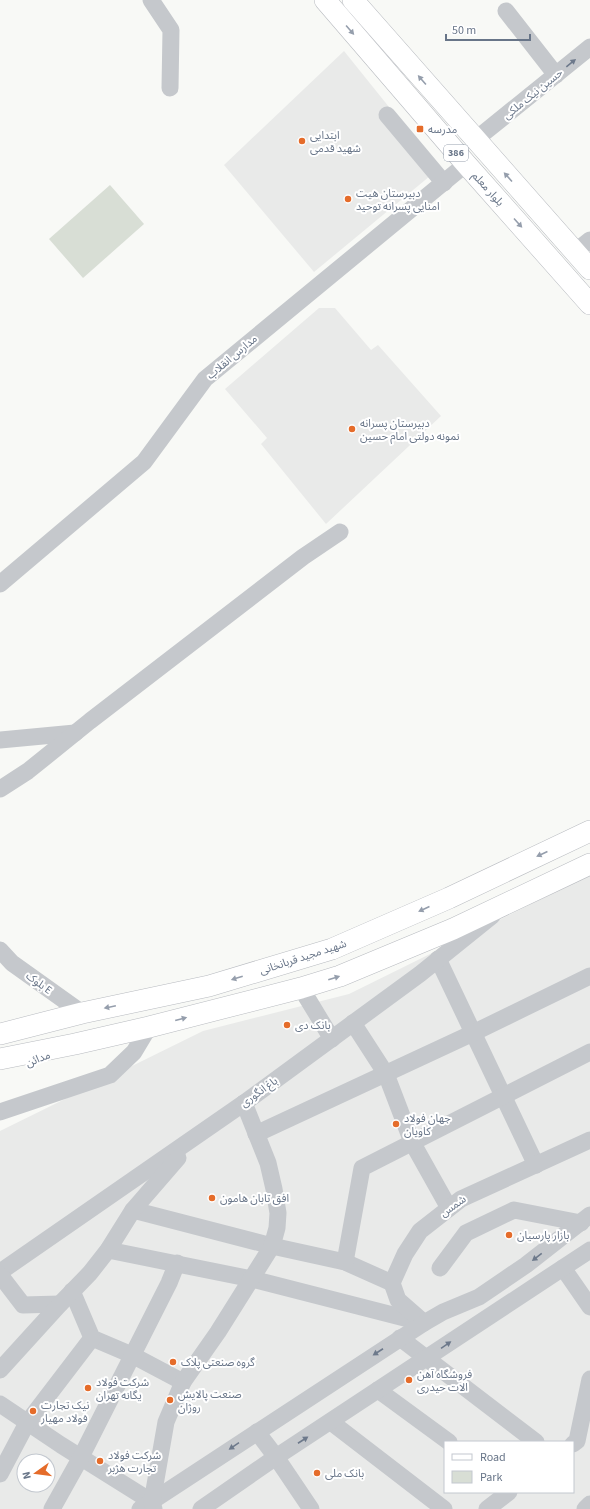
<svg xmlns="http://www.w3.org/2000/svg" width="590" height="1509" viewBox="0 0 590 1509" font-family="'Source Sans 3','Noto Sans Arabic',sans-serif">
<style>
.built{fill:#e9eae9;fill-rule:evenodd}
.green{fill:#d8ded5}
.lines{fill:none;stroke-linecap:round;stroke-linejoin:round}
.major-casing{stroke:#b8bbc0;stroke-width:22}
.minor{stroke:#c5c8cc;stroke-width:17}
.major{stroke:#fff;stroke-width:21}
.oneway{fill:#959eac}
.oneway2{fill:#6d798b}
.poi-dot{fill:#e56c2a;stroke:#fff;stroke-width:1.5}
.labels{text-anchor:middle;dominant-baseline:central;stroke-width:4;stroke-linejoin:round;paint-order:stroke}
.shield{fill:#fff;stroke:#959eac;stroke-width:1}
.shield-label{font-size:10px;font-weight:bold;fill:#687588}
.street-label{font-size:11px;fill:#687588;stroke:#fff}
.poi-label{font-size:11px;fill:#687588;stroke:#fff;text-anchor:start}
</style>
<rect width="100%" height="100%" fill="#f8f9f6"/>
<g class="built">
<path d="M 344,51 L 389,107 L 430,176 L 314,272 L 224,165 Z"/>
<path d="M 319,308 L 335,308 L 371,350 L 378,345 L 441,416 L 326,524 L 261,444 L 267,438 L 225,389 Z"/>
<path d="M 590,875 L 590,1509 L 0,1509 L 0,1131 L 203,1031 L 349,994 ZM 445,1442 L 573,1442 L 573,1492 L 445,1492 ZM 24,1461 L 48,1461 L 48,1485 L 24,1485 Z"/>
</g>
<path class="green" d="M 110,185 L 144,224 L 83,278 L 49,239 Z"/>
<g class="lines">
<defs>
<g id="major">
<path d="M 325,0 L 466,164 L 590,304"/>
<path d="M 353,0 L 590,269"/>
<path d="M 0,1034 L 82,1013 L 209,986 L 332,949 L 449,898 L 590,831"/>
<path d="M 0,1059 L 75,1044 L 149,1027 L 301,988 L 340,976 L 453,929 L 590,864"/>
</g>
</defs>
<use href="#major" class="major-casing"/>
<g class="minor">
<path d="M 151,0 L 171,30 L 170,88"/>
<path d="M 506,11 L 556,75"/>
<path d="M 387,115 L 444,183"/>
<path d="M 475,140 L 590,47"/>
<path d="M 575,252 L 590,240"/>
<path d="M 0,584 L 144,462 L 205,379 L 466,164"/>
<path d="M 0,740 L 75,733"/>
<path d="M 0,789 L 28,771 L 90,721 L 303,557 L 340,532"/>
<path d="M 0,950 L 12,963 L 82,1013"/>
<path d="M 438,959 L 536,1165"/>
<path d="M 301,988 L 332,1039"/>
<path d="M 353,1023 L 386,1074 L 412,1142 L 449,1208"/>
<path d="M 0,1112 L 110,1075 L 134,1052 L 149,1027"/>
<path d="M 256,1134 L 473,1033 L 590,976"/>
<path d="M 133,1210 L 272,1246 L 345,1262 L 392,1283"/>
<path d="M 108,1250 L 252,1279 L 424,1323"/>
<path d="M 345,1262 L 362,1168 L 590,1052"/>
<path d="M 440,1268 L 466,1233 L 514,1210 L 581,1223"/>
<path d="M 563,1268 L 590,1307"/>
<path d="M 0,1272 L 244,1103 L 420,974 L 492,916"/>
<path d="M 0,1275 L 23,1305 L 60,1304"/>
<path d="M 72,1291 L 92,1338 L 132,1355 L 183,1382"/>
<path d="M 422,1321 L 398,1300 L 392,1283 L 405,1254 L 420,1231 L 461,1199 L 590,1140"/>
<path d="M 400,1338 L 536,1442"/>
<path d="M 0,1370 L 60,1304 L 90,1273 L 108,1250 L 133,1210 L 178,1158"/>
<path d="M 378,1390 L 449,1442"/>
<path d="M 0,1404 L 61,1445 L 152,1502"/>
<path d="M 331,1422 L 444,1509"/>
<path d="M 257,1432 L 276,1457 L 311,1509"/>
<path d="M 573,1444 L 577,1441 L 590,1379"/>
<path d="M 0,1474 L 27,1423 L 92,1338"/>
<path d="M 52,1509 L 81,1457 L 169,1283 L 177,1263"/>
<path d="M 140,1509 L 424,1323 L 443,1312 L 479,1297 L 526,1265 L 590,1215"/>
<path d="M 154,1509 L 152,1502 L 166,1422 L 183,1382 L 218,1332 L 272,1246 L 277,1228 L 278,1213 L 274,1189 L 268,1163 L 244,1103"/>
<path d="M 201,1509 L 276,1457 L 590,1250"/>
<path d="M 487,1509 L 509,1492"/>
<path d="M 585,1509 L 590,1504"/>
</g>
<use href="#major" class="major"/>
</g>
<defs><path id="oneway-solid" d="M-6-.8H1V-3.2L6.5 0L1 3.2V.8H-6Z"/></defs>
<g class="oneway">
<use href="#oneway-solid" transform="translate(350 30) rotate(49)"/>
<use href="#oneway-solid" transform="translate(422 80) rotate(-131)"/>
<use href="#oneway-solid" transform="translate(508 177) rotate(-132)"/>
<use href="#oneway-solid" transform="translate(518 223) rotate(48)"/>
<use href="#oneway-solid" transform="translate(542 854) rotate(155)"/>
<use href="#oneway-solid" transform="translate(424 909) rotate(156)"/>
<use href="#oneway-solid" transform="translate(237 978) rotate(163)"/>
<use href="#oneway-solid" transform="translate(334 978) rotate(-17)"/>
<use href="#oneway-solid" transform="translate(110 1007) rotate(168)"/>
<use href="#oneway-solid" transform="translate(181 1019) rotate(-15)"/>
</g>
<g class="oneway2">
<use href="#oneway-solid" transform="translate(571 63) rotate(-39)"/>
<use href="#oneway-solid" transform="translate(537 1257) rotate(142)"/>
<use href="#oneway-solid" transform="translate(446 1345) rotate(-34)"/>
<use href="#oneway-solid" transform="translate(378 1352) rotate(147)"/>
<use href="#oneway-solid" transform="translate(303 1440) rotate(-33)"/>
<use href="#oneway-solid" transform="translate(234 1446) rotate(146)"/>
</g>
<g class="poi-dot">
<rect x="416" y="125" width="8" height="8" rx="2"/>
<circle cx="302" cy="141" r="4"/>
<circle cx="348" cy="199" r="4"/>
<circle cx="352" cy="429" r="4"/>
<circle cx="287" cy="1025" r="4"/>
<circle cx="396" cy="1124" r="4"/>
<circle cx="212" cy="1198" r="4"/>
<circle cx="509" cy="1235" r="4"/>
<circle cx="173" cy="1362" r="4"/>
<circle cx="409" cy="1380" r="4"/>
<circle cx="88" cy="1388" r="4"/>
<circle cx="170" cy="1400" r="4"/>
<circle cx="33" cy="1411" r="4"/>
<circle cx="100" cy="1461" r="4"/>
<circle cx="317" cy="1473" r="4"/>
</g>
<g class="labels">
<rect class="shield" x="444" y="145" width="24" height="16" rx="3"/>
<g class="shield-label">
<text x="456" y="153">386</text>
</g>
<g class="street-label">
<text transform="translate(533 94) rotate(-39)">حسین نیک ملکی</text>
<text transform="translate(488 189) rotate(48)">بلوار معلم</text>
<text transform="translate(232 357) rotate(-40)">مدارس انقلاب</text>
<text transform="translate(303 957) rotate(-18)">شهید مجید قربانخانی</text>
<text transform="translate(39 983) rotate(36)">بلوک E</text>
<text transform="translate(38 1059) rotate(-22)">مدائن</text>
<text transform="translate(259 1092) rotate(-36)">باغ انگوری</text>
<text transform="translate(453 1206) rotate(-35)">شمس</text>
</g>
<g class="poi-label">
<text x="428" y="129">مدرسه</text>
<text x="310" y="135">ابتدایی<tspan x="310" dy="13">شهید قدمی</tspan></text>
<text x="356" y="193">دبیرستان هیت<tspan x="356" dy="13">امنایی پسرانه توحید</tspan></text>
<text x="360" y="423">دبیرستان پسرانه<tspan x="360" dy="13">نمونه دولتی امام حسین</tspan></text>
<text x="295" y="1025">بانک دی</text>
<text x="404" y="1118">جهان فولاد<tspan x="404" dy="13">کاویان</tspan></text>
<text x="220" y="1198">افق تابان هامون</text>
<text x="517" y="1235">بازار پارسیان</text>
<text x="181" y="1362">گروه صنعتی پلاک</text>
<text x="417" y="1374">فروشگاه آهن<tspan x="417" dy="13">الات حیدری</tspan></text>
<text x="96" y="1382">شرکت فولاد<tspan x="96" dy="13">یگانه تهران</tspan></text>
<text x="178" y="1394">صنعت پالایش<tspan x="178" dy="13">روژان</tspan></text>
<text x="41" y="1405">نیک تجارت<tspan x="41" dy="13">فولاد مهیار</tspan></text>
<text x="108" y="1455">شرکت فولاد<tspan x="108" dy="13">تجارت هژبر</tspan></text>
<text x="325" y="1473">بانک ملی</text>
</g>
</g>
<rect x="444" y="1441" width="130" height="52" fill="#ffffff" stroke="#c3c8cf"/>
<rect x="452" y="1454" width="20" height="6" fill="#ffffff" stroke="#c3c8cf"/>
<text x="480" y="1461" font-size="12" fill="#687588">Road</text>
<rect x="452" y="1471" width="20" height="12" fill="#d8ded5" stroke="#c3c8cf"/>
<text x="480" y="1481" font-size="12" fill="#687588">Park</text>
<g transform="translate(36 1473) rotate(256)"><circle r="19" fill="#ffffff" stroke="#c3c8cf"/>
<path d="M0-3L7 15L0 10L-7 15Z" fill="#e56c2a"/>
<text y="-6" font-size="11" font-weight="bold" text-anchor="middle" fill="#687588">N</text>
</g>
<path d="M446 34v6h84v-6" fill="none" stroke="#687588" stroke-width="2"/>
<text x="452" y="34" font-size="12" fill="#687588" stroke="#ffffff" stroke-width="3" paint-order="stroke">50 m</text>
</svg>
